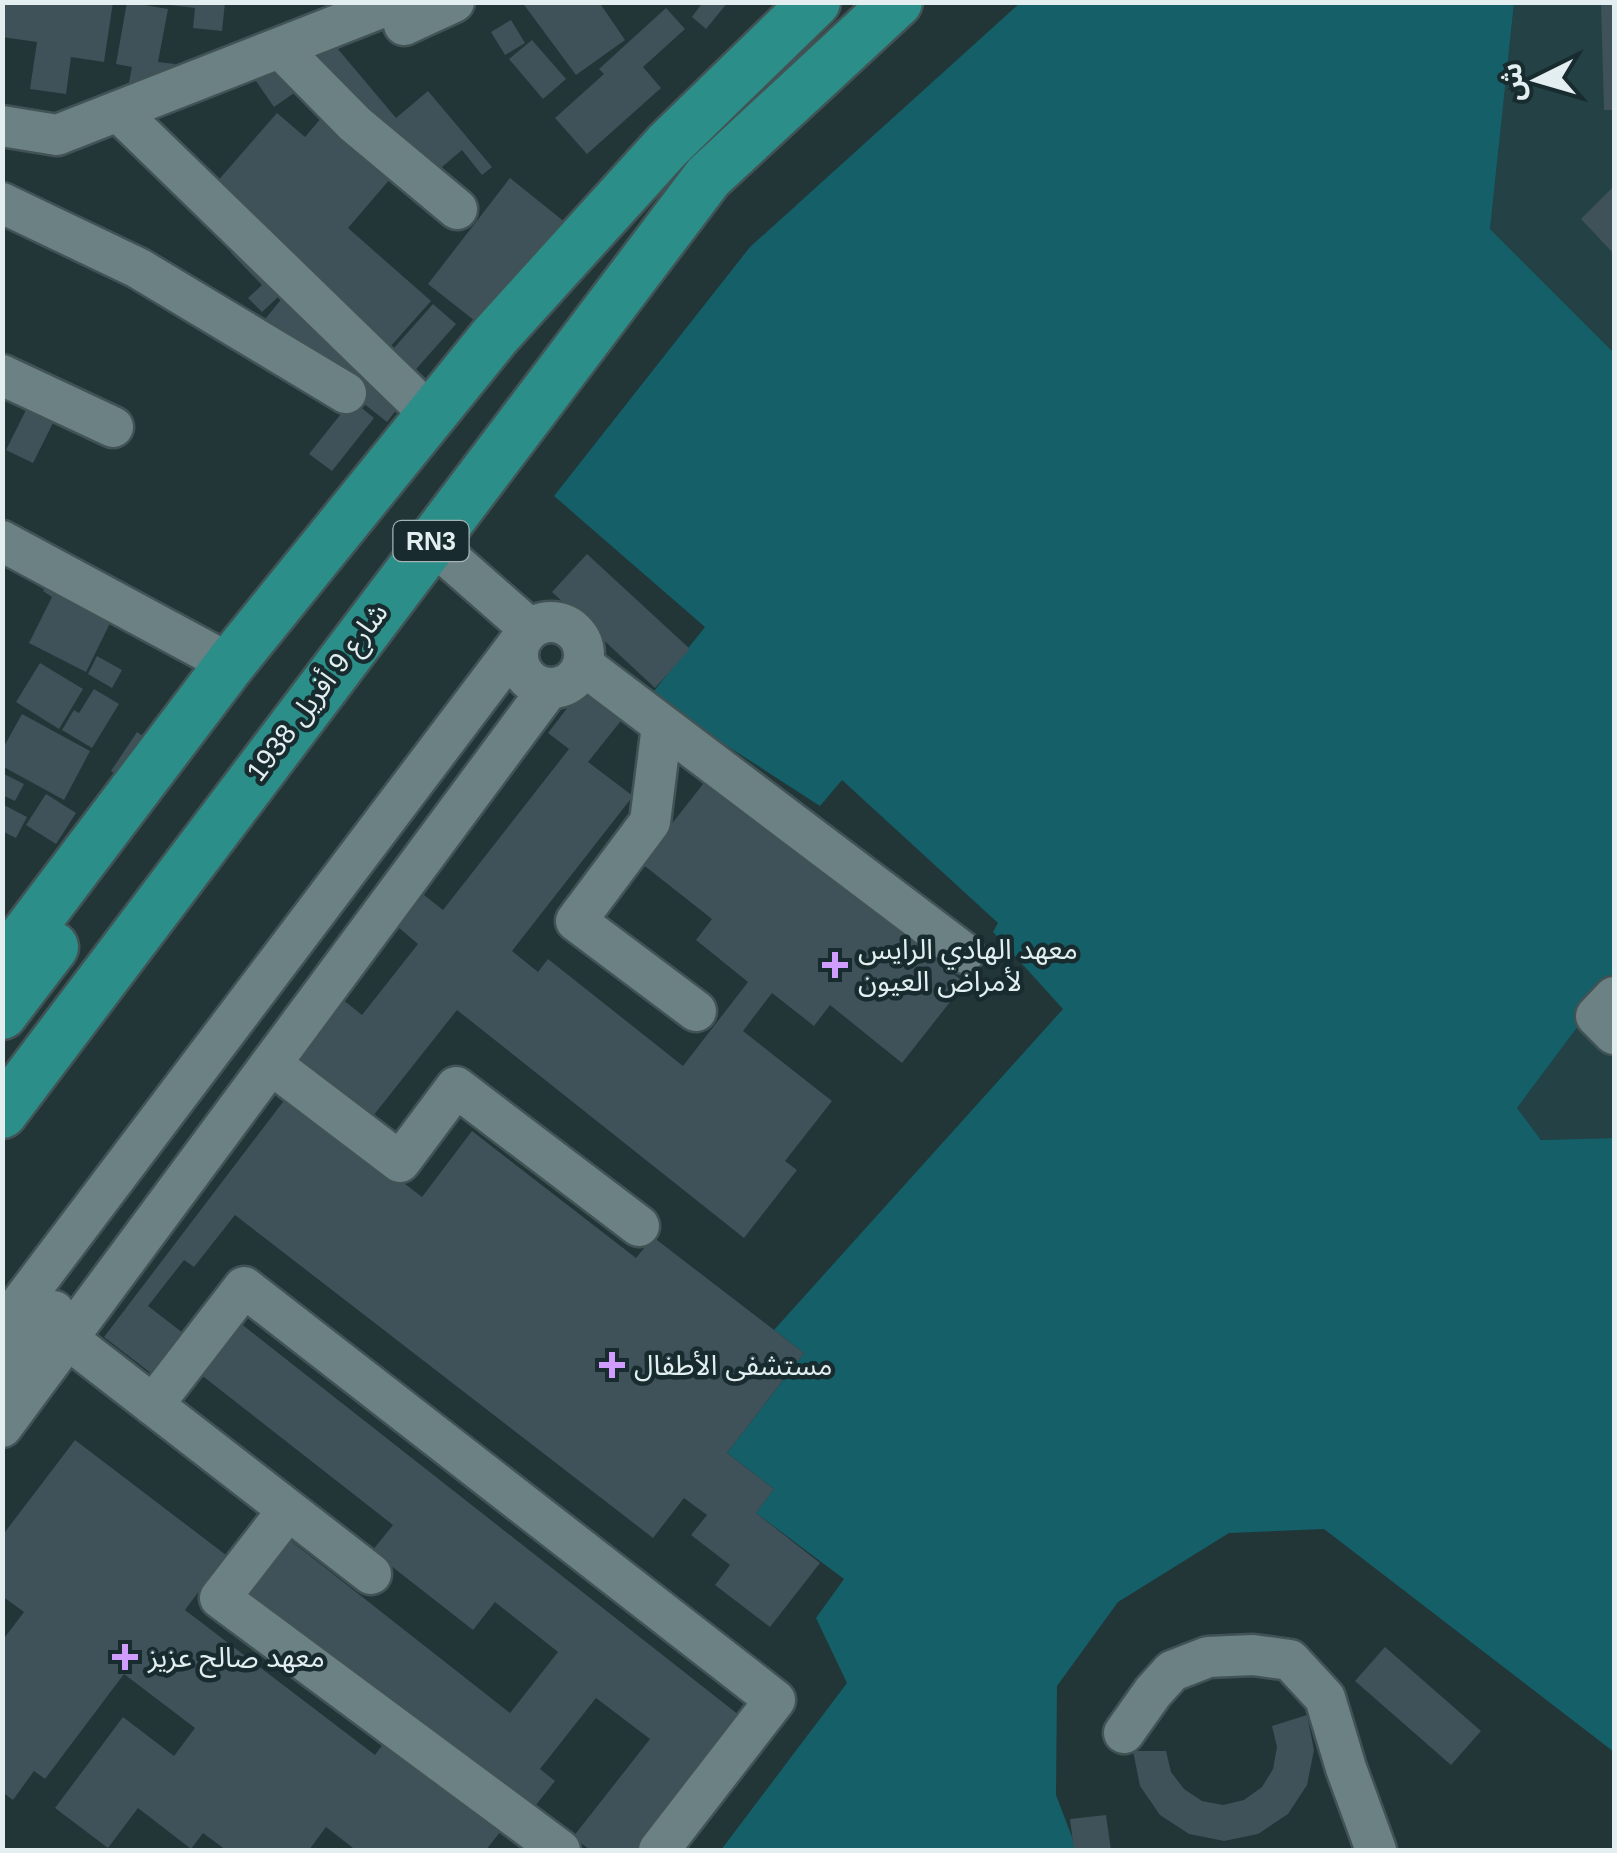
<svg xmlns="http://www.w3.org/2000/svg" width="1617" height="1853" viewBox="0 0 1617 1853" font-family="Arial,'Noto Sans Arabic',sans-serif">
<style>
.built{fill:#244145}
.green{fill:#145f68}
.building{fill:#3f5159}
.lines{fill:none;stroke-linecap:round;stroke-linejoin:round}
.minor-casing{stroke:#425355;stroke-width:45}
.major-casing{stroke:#425355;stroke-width:55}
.minor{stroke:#6b8184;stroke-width:40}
.major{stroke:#2b8e89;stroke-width:50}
.poi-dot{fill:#d09dfe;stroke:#182b2e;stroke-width:4}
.labels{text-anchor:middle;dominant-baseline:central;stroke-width:9;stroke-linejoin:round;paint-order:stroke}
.shield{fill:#182b2e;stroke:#a5b4b5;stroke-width:2.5}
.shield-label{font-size:25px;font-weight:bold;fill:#e2eeef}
.street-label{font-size:28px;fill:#e2eeef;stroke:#182b2e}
.poi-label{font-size:28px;fill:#e2eeef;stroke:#182b2e;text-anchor:start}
</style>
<rect width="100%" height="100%" fill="#223638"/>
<g class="built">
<path d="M 1514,3 L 1614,3 L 1614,353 L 1490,229 Z"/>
<path d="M 1614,978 L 1614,1138 L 1541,1140 L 1517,1108 Z"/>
</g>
<path class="green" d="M 1020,3 L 1514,3 L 1490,229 L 1614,353 L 1614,978 L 1517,1108 L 1541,1140 L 1614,1138 L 1614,1752 L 1324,1529 L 1229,1533 L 1118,1602 L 1057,1686 L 1056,1795 L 1077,1850 L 721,1850 L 847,1683 L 816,1618 L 844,1579 L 756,1513 L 774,1489 L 727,1453 L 804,1353 L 774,1330 L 1063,1009 L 993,932 L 998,923 L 842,780 L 820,806 L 650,696 L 705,627 L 554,496 L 750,247 Z"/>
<g class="building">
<path d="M 2,2 L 113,2 L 104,62 L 71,57 L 66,94 L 30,89 L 37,42 L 2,37 Z"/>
<path d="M 127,2 L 168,9 L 158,62 L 175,64 L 170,95 L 128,87 L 132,67 L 116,64 Z"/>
<path d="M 170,2 L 225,2 L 222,31 L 193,28 L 195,8 L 170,5 Z"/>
<path d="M 522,2 L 599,2 L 625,40 L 576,75 Z"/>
<path d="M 703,2 L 728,2 L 706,29 L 692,17 Z"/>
<path d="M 1601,2 L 1614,2 L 1614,110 L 1604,110 Z"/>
<path d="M 666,8 L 685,29 L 643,67 L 661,88 L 587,154 L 555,118 L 604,74 L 599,69 Z"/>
<path d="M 511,20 L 525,43 L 505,55 L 491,32 Z"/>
<path d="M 276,40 L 307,84 L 274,107 L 244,64 Z"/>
<path d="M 532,40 L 566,79 L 543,99 L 509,59 Z"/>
<path d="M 332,42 L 396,118 L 428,91 L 492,167 L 482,175 L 462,150 L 416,189 L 309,62 Z"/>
<path d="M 328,110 L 397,171 L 348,228 L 431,301 L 382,356 L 291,285 L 262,312 L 248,298 L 262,285 L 231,253 L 246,237 L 202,199 L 277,113 L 305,137 Z"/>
<path d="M 510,178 L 566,223 L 484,328 L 428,284 Z"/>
<path d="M 1614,186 L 1614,254 L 1581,219 Z"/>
<path d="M 287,292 L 411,391 L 387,422 L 262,323 Z"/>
<path d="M 433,304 L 456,324 L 409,377 L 386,357 Z"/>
<path d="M 38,386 L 65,399 L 33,463 L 6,450 Z"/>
<path d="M 352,400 L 374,418 L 332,471 L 309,454 Z"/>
<path d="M 587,554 L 690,649 L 655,688 L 552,592 Z"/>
<path d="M 50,577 L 116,611 L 86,672 L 29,643 L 52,597 L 43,591 Z"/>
<path d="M 97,656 L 122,670 L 112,688 L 88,674 Z"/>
<path d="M 40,663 L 83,689 L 59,729 L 16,702 Z"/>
<path d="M 588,681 L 628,712 L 588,762 L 633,796 L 512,951 L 538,972 L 548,959 L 683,1066 L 748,982 L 696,940 L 712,919 L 641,863 L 707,779 L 965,983 L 902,1063 L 830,1005 L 814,1026 L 772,993 L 743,1031 L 832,1101 L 785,1161 L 797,1170 L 744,1238 L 457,1010 L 373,1116 L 292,1052 L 337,995 L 362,1015 L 418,944 L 398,927 L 424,895 L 443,910 L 569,749 L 548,733 Z"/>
<path d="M 94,689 L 119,704 L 92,748 L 62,730 L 74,710 L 79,713 Z"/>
<path d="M 22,714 L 90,751 L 64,800 L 2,766 L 2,750 Z"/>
<path d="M 137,732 L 157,746 L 131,785 L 111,771 Z"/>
<path d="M 2,773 L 24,784 L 15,801 L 2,795 Z"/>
<path d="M 46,794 L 76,813 L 56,844 L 26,825 Z"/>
<path d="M 2,804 L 27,817 L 16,838 L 2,831 Z"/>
<path d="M 289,1094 L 422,1197 L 472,1131 L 636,1258 L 653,1237 L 804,1353 L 727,1453 L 774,1489 L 756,1513 L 820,1563 L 770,1627 L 715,1585 L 730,1565 L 691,1535 L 707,1515 L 684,1498 L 653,1538 L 235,1215 L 194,1267 L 184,1260 L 148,1306 L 187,1336 L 156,1377 L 104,1337 Z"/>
<path d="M 240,1323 L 744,1719 L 641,1850 L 590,1850 L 573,1837 L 650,1739 L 596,1698 L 540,1769 L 555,1781 L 528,1815 L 243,1592 L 286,1537 L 510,1713 L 558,1652 L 495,1602 L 473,1630 L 372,1551 L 393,1525 L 200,1374 Z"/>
<path d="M 75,1440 L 226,1555 L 185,1610 L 375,1755 L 391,1733 L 508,1822 L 486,1850 L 351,1850 L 353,1848 L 326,1827 L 309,1850 L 226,1850 L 203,1833 L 191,1849 L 138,1808 L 108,1848 L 55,1808 L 123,1717 L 174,1756 L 195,1728 L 124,1674 L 45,1779 L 34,1771 L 13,1800 L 2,1792 L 2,1641 L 24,1612 L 2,1596 L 2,1536 Z"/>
<path d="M 1385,1647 L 1481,1731 L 1451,1765 L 1355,1681 Z"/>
<path d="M 1307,1715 L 1314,1750 L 1307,1785 L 1288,1814 L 1258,1834 L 1224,1841 L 1189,1834 L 1160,1815 L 1140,1786 L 1133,1751 L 1166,1751 L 1171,1772 L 1184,1789 L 1202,1801 L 1223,1805 L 1244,1800 L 1262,1787 L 1273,1769 L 1277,1747 L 1272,1726 Z"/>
<path d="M 1106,1815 L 1111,1850 L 1074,1850 L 1070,1819 Z"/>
</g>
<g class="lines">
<defs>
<g id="minor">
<path d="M 398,2 L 404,25 L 454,2"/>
<path d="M 281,49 L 355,124 L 457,209"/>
<path d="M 119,112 L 431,415"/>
<path d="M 2,126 L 57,135 L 396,2"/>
<path d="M 2,203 L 138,268 L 346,393"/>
<path d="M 2,375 L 113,427"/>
<path d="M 2,541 L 230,664"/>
<path d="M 430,541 L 530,629"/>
<circle cx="551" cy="655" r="33"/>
<path d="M 583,665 L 964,953"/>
<path d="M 662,726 L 650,822 L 576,921 L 696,1011"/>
<path d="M 1614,997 L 1596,1016 L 1614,1034"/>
<path d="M 271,1064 L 400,1162 L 456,1087 L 639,1226"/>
<path d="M 2,1328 L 524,636"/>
<path d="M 68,1339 L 371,1574"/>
<path d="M 2,1379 L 54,1311"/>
<path d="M 153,1405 L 244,1287 L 775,1700 L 659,1850"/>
<path d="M 2,1427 L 549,688"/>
<path d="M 288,1510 L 220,1598 L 560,1850"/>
<path d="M 1124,1733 L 1153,1692 L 1172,1671 L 1208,1657 L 1253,1655 L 1290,1660 L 1325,1698 L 1346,1768 L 1376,1850"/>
</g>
<g id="major">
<path d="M 2,966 L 230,664 L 495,336 L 668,145 L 815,2"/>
<path d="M 2,1014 L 53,947"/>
<path d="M 2,1113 L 708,177 L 897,2"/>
</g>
</defs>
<use href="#minor" class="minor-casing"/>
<use href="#major" class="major-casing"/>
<use href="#minor" class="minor"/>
<use href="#major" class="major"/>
</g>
<g class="poi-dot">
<path d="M830 950h10v10h10v10h-10v10h-10v-10h-10v-10h10z"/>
<path d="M607 1350h10v10h10v10h-10v10h-10v-10h-10v-10h10z"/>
<path d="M120 1642h10v10h10v10h-10v10h-10v-10h-10v-10h10z"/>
</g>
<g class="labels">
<rect class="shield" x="393.5" y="521" width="75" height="40" rx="8"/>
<g class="shield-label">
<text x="431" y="541">RN3</text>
</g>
<g class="street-label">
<text transform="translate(317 692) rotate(-53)">شارع 9 أفريل 1938</text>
</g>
<g class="poi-label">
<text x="858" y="949">معهد الهادي الرايس<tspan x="858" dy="32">لأمراض العيون</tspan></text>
<text x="634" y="1365">مستشفى الأطفال</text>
<text x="148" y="1657">معهد صالح عزيز</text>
</g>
</g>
<rect width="1617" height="1853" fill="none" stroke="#e2eeef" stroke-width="10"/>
<g transform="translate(1537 80) rotate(265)" stroke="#182b2e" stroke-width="8" paint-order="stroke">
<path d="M0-8L18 38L0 25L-18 38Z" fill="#e2eeef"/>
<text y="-15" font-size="28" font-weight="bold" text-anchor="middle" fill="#e2eeef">ش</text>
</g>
</svg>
